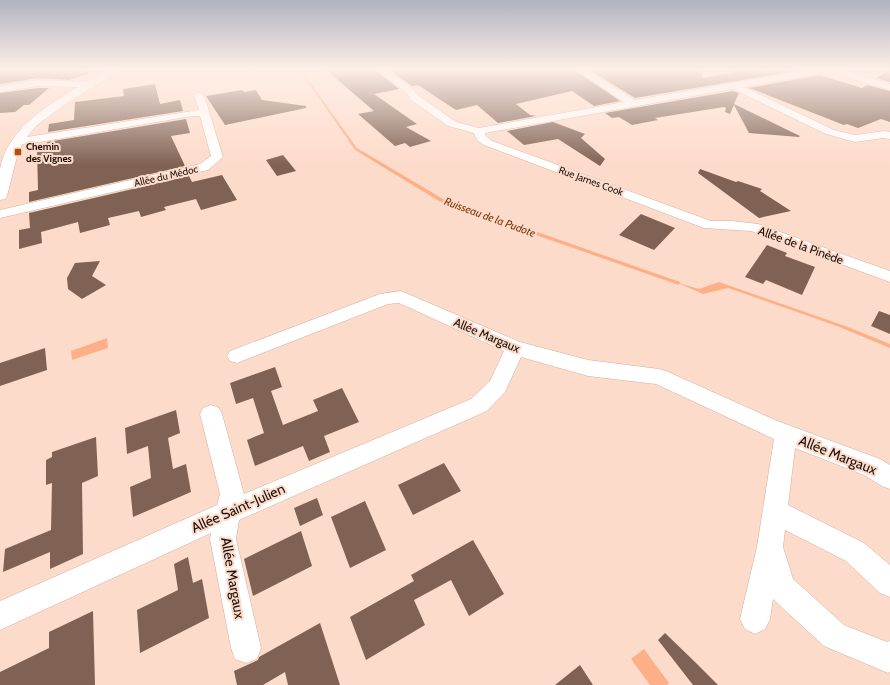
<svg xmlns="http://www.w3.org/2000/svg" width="890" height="685" viewBox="0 0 890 685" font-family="Cabin,sans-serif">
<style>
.water{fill:#fdaf87}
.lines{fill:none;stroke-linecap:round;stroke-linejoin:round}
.stream{fill:#fdaf87;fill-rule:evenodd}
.building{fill:#806254}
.minor-casing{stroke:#d1b0a0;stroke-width:1}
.minor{fill:#fff;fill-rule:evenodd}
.poi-dot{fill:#b04f0c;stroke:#fddbca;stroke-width:1.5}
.labels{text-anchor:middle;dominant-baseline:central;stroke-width:4;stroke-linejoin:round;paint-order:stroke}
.far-poi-label{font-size:10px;font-weight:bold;fill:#1c110b;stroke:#fddbca;text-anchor:start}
.far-street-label{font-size:10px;fill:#1c110b;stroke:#fddbca}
.far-water-label{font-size:11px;font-style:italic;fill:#7d390d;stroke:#fddbca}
.street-label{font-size:12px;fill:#1c110b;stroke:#fddbca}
.near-street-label{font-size:14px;fill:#1c110b;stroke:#fddbca}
</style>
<rect width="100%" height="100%" fill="#fddbca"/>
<g class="water">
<path d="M 719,282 L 848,327 L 890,344 L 890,348 L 837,326 L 728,288 L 703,294 L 678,283 L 699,289 Z"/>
<path d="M 107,338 L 108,348 L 72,360 L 71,351 Z"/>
<path d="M 644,649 L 669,683 L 667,685 L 650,685 L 631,659 Z"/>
</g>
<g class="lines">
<path class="stream" d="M 300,69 L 302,69 L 302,71 L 357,148 L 443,199 L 680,282 L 681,283 L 678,285 L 676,284 L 439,201 L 355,150 L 300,71 Z"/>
</g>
<g class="building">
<path d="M 0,69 L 64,69 L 63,70 L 88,71 L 88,74 L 69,80 L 38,78 L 0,84 Z"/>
<path d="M 325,69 L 374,69 L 399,89 L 374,94 L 417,124 L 406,127 L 431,141 L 410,147 L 405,143 L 395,146 L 358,114 L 374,111 Z"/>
<path d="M 388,69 L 573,69 L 620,101 L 594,106 L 572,91 L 516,104 L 530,115 L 536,116 L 498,123 L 477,105 L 456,110 L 418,85 L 412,86 Z"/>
<path d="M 588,69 L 702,69 L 702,78 L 731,73 L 731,69 L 801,70 L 635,98 Z"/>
<path d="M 890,69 L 890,82 L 876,78 Z"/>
<path d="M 820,75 L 862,88 L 867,85 L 890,91 L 890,122 L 881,119 L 858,128 L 847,124 L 844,125 L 749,88 Z"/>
<path d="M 155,84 L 160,104 L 180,100 L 183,111 L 48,132 L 49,124 L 74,120 L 75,102 L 124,96 L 123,89 Z"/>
<path d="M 38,88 L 49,88 L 29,105 L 24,105 L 15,112 L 0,113 L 0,93 Z"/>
<path d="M 242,90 L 244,92 L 256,90 L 262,100 L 306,106 L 306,108 L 225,125 L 206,96 Z"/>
<path d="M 733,91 L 739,93 L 734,104 L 800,136 L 799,137 L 749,133 L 734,105 L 730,114 L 725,112 L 726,108 L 724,107 L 655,118 L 658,120 L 632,125 L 619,117 L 612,118 L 605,113 Z"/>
<path d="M 186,119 L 190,133 L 171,136 L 185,166 L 29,202 L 29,192 L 38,190 L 37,149 L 47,147 L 47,142 Z"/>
<path d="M 553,122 L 585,134 L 581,138 L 605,159 L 600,166 L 558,139 L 524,145 L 507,131 Z"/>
<path d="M 283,155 L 296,171 L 277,176 L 266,160 Z"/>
<path d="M 700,169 L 736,182 L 738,181 L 762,189 L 760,191 L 791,211 L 759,218 L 698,173 Z"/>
<path d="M 222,175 L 237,200 L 201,210 L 196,199 L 164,207 L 166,210 L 141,217 L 139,211 L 108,218 L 110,225 L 80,233 L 78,222 L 41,232 L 42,243 L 19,249 L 19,230 L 30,228 L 29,213 L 189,176 L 192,182 Z"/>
<path d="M 641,214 L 675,228 L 654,250 L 619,235 Z"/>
<path d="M 767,245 L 787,253 L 785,256 L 815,267 L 802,295 L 766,280 L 763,284 L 745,277 Z"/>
<path d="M 100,261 L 92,276 L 106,285 L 82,299 L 68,289 L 67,278 L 75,263 Z"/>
<path d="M 879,311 L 890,315 L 890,334 L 871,326 Z"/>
<path d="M 45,348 L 47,370 L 0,386 L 0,363 Z"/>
<path d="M 275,367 L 282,387 L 271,391 L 283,425 L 318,411 L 313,400 L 342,388 L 359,422 L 324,436 L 330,452 L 309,461 L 303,446 L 255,466 L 247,440 L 264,433 L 253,398 L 236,404 L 230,383 Z"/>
<path d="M 176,410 L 180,433 L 168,438 L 173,469 L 186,464 L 191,492 L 133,517 L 130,487 L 151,478 L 148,446 L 127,454 L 125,428 Z"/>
<path d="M 96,437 L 98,476 L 82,483 L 83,554 L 50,569 L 50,552 L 3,572 L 5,549 L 51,530 L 52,483 L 46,485 L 46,460 L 52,457 L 52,452 Z"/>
<path d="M 444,463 L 461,491 L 413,515 L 398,485 Z"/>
<path d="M 317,498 L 323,515 L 300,526 L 294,508 Z"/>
<path d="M 365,501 L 386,550 L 350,568 L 331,517 Z"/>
<path d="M 301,531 L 312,566 L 253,596 L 244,559 Z"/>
<path d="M 473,540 L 504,594 L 469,616 L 451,580 L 414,600 L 425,625 L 366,660 L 350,617 L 414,581 L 411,575 Z"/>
<path d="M 188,557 L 193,583 L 202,579 L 209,618 L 140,653 L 137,610 L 178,590 L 174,564 Z"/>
<path d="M 93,611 L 95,685 L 0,685 L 0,672 L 49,648 L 49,632 Z"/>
<path d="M 320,623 L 340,685 L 288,685 L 285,672 L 263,685 L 237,685 L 234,671 L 258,660 L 259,657 Z"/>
<path d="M 665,633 L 695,662 L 718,685 L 693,685 L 658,640 Z"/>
<path d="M 580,665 L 593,685 L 555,685 Z"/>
</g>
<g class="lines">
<defs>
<g id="minor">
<path d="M 111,69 L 122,69 L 64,105 L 36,126 L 27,137 L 199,110 L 194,95 L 199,92 L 204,95 L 223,157 L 208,170 L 0,218 L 0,210 L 200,164 L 211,156 L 200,116 L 192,116 L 40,142 L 22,144 L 16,160 L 7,196 L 5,199 L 0,200 C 0,190 0,179 0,169 C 7,130 46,106 78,87 L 38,86 L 0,92 L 0,86 L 38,80 L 88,82 Z"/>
<path d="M 375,69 L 385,69 L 412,88 L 419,96 L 456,122 L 479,128 L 624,102 L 574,69 L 585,69 L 635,100 L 813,69 L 839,69 L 890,84 L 890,90 L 829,72 L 744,87 L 834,130 L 855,135 L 884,131 L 890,132 L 890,139 L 883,138 L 855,142 L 826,134 L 733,89 L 485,133 L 486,136 L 492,141 L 711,221 L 732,221 L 758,224 L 890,271 L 890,282 L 751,231 L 704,228 L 484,145 L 477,140 L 474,133 L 448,126 L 411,100 L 406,92 Z"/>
<path d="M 401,291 L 520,342 L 588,360 L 659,369 L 666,371 L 775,420 L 880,459 L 890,465 L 890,489 L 882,486 L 864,475 L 795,448 L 788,505 L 864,543 L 890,565 L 890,597 L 880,593 L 846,561 L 785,530 L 783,547 L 793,579 L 844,625 L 887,642 L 890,641 L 890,672 L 888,673 L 824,646 L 773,599 L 770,619 L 765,629 L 755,634 L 745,629 L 740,619 L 757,547 L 774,439 L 656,384 L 588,376 L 521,357 L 505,392 L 487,411 L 239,520 L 236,539 L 261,648 L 257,659 L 246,663 L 235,659 L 231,648 L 210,539 L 211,533 L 0,630 L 0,601 L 217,505 L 220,494 L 200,414 L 203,408 L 211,405 L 219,408 L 222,414 L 244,494 L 471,399 L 490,381 L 504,351 L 399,303 L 388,304 L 237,363 L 230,361 L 227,356 L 230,351 L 380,294 Z"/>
</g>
</defs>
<use href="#minor" class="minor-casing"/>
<use href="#minor" class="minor"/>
</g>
<linearGradient id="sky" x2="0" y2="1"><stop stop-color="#b0b2c1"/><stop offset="0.42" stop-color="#feefe7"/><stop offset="1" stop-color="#feefe7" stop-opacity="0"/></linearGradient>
<rect width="890" height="165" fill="url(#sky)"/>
<rect class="poi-dot" x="14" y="148" width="8" height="8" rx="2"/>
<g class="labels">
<g class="far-poi-label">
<text x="26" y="146">Chemin<tspan x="26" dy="12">des Vignes</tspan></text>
</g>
<g class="far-street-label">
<text transform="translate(166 176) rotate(-13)">Allée du Médoc</text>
<text transform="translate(591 181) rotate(20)">Rue James Cook</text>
</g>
<g class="far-water-label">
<text transform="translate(490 217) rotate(20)">Ruisseau de la Pudote</text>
</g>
<g class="street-label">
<text transform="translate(801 245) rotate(20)">Allée de la Pinède</text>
<text transform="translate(487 335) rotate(23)">Allée Margaux</text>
</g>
<g class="near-street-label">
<text transform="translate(838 455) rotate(22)">Allée Margaux</text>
<text transform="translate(238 508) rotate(-24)">Allée Saint-Julien</text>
<text transform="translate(233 578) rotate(80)">Allée Margaux</text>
</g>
</g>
</svg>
